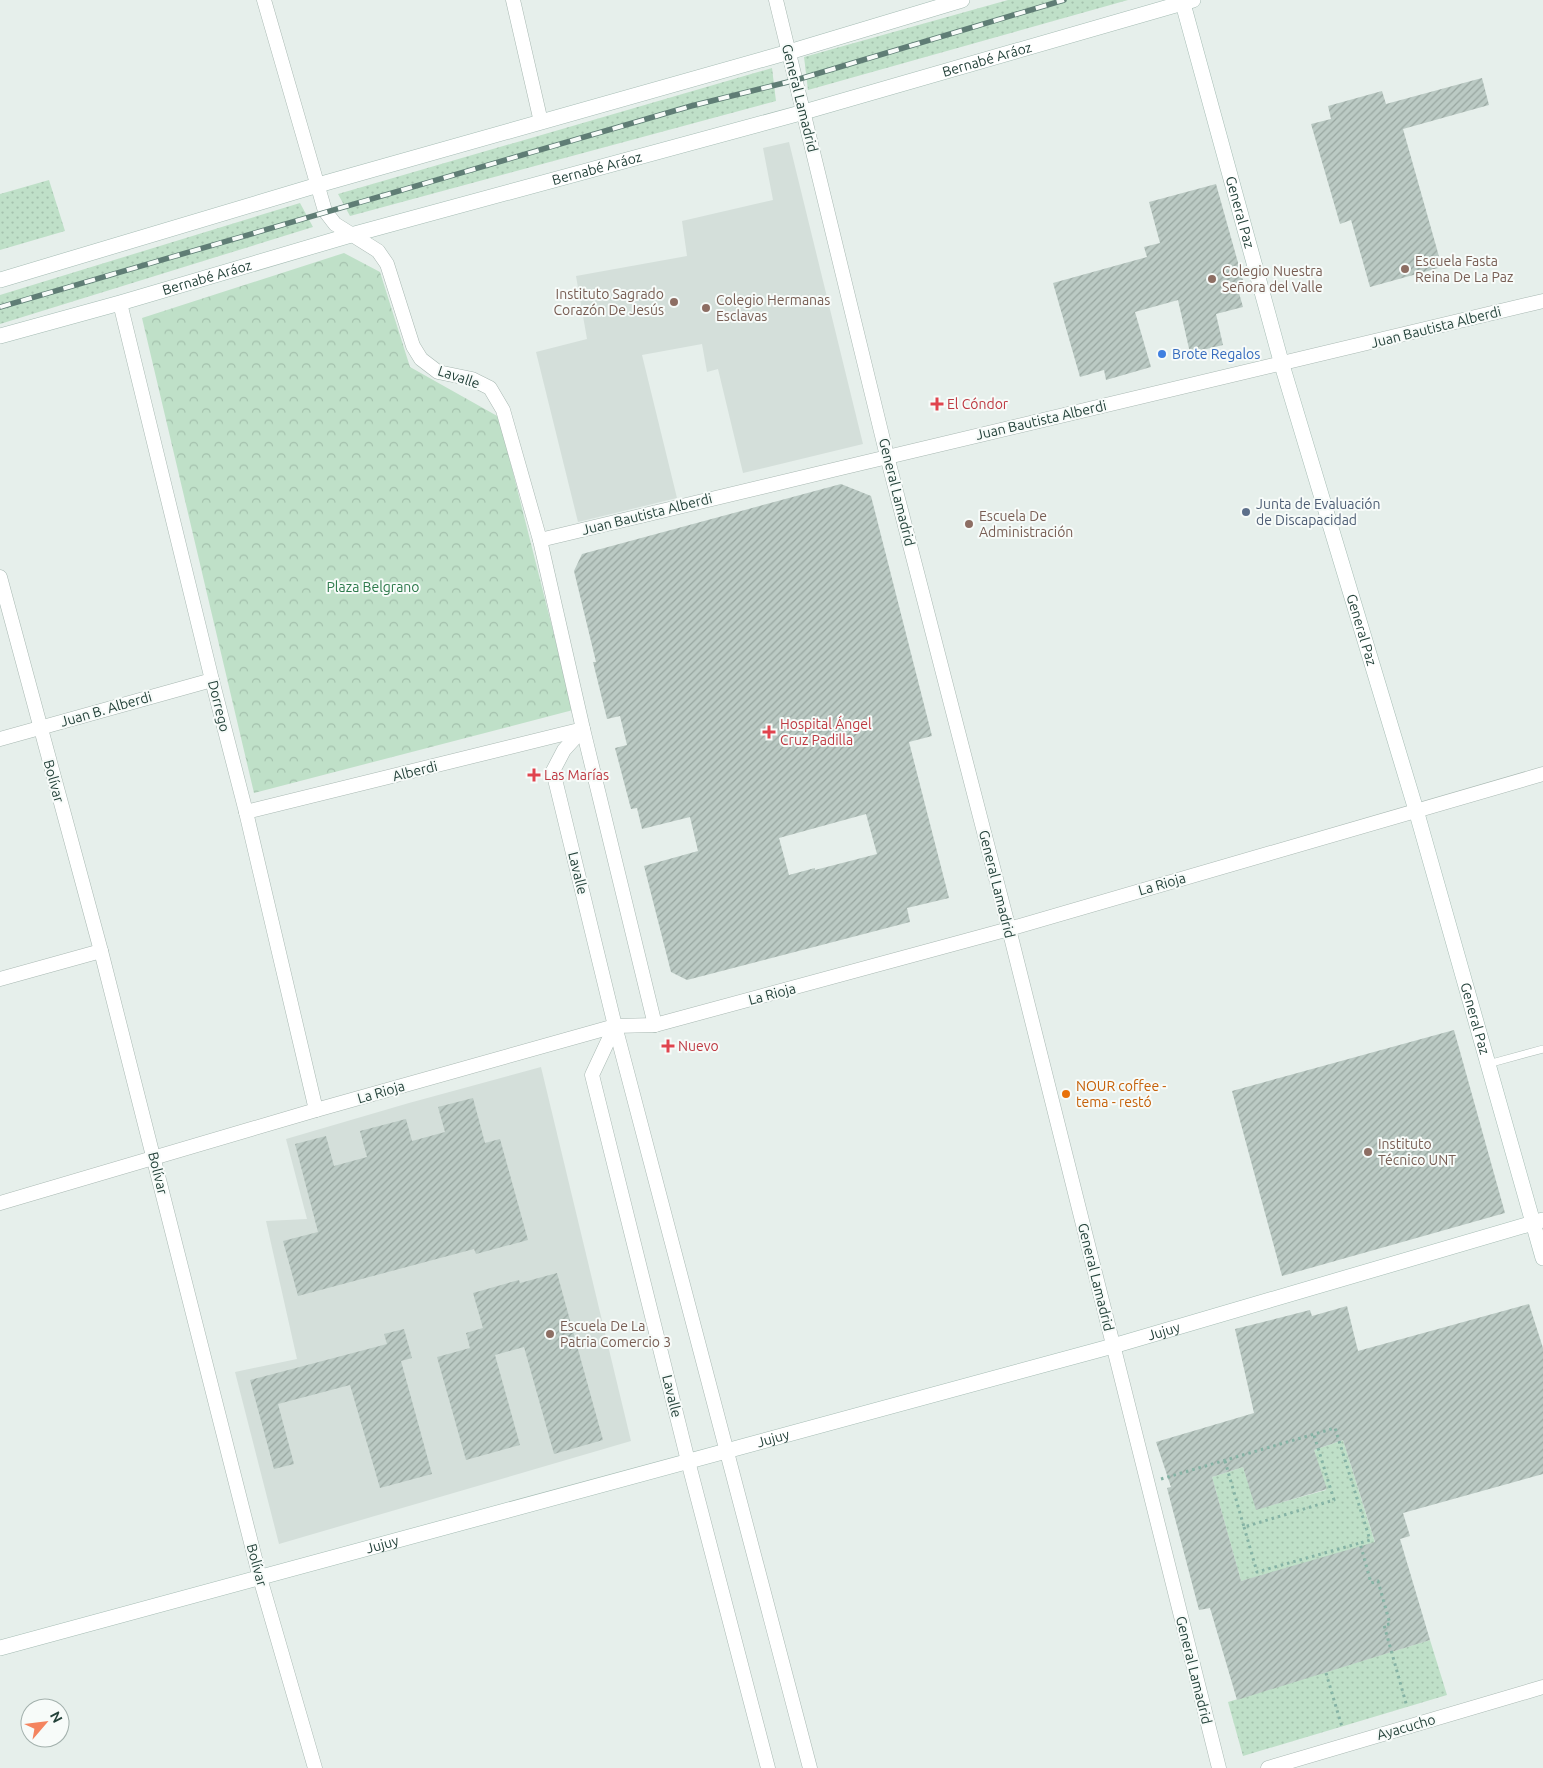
<svg xmlns="http://www.w3.org/2000/svg" width="1543" height="1768" viewBox="0 0 1543 1768" font-family="Ubuntu,sans-serif">
<style>
.built{fill:#d4dfda}
.grass{fill:url(#grass-dots)}
.park{fill:url(#park-crowns)}
.building{fill:url(#building-hatch);fill-rule:evenodd}
.lines{fill:none;stroke-linecap:round;stroke-linejoin:round}
.lane-casing{stroke:#a8b8b2;stroke-width:8}
.street-casing{stroke:#a8b8b2;stroke-width:15}
.secondary-casing{stroke:#a4bbb3;stroke-width:16}
.path{stroke:#86b3a5;stroke-width:3;stroke-dasharray:2.5 4;stroke-linecap:butt}
.lane{stroke:#fff;stroke-width:7}
.street{stroke:#fff;stroke-width:14}
.secondary{stroke:#fff;stroke-width:15}
.rail-casing{stroke:#5f7d75;stroke-width:5.5}
.rail{stroke:#f7fbf9;stroke-width:4;stroke-dasharray:11;stroke-linecap:butt}
.education-dot{fill:#8d6e63;stroke:#f7fbf9;stroke-width:2}
.shop-dot{fill:#3f7fe0;stroke:#f7fbf9;stroke-width:2}
.health-dot{fill:#e0444e;stroke:#f7fbf9;stroke-width:2}
.service-dot{fill:#5c6f8a;stroke:#f7fbf9;stroke-width:2}
.food-dot{fill:#e8710a;stroke:#f7fbf9;stroke-width:2}
.labels{text-anchor:middle;dominant-baseline:central;stroke-width:4;stroke-linejoin:round;paint-order:stroke}
.street-label{font-size:14px;fill:#24423a;stroke:#f7fbf9}
.education-label{font-size:14px;fill:#785e54;stroke:#f7fbf9;text-anchor:start}
.shop-label{font-size:14px;fill:#366cbe;stroke:#f7fbf9;text-anchor:start}
.health-label{font-size:14px;fill:#be3a42;stroke:#f7fbf9;text-anchor:start}
.service-label{font-size:14px;fill:#4e5e75;stroke:#f7fbf9;text-anchor:start}
.park-label{font-size:14px;fill:#2d7a4b;stroke:#f7fbf9}
.food-label{font-size:14px;fill:#c56008;stroke:#f7fbf9;text-anchor:start}
</style>
<defs>
<pattern id="grass-dots" width="8" height="8" patternUnits="userSpaceOnUse" patternTransform="scale(1.25)"><rect width="8" height="8" fill="#bfe0c8"/><path d="M2 2h.1M6 6h.1" fill="none" stroke="#a4c1ad" stroke-width="1.8" stroke-linecap="round"/></pattern>
<pattern id="park-crowns" width="20" height="18" patternUnits="userSpaceOnUse" patternTransform="scale(1.25)"><rect width="20" height="18" fill="#bfe0c8"/><path d="M2 6a3 3 0 1 1 6 0M12 15a3 3 0 1 1 6 0" fill="none" stroke="#a4c1ad"/></pattern>
<pattern id="building-hatch" width="6" height="6" patternUnits="userSpaceOnUse" patternTransform="scale(1.25)"><rect width="6" height="6" fill="#bbcac4"/><path d="M-1 1l2-2M0 6l6-6M5 7l2-2" fill="none" stroke="#98a6a0"/></pattern>
</defs>
<rect width="100%" height="100%" fill="#e6efeb"/>
<g class="built">
<path d="M 789,142 L 863,444 L 743,473 L 718,369 L 707,372 L 702,344 L 642,355 L 677,498 L 578,522 L 536,352 L 587,339 L 576,276 L 687,256 L 682,221 L 773,200 L 763,148 Z"/>
<path d="M 541,1067 L 631,1441 L 279,1544 L 235,1372 L 297,1359 L 266,1221 L 307,1219 L 286,1139 L 409,1103 Z"/>
</g>
<g class="grass">
<path d="M 1008,0 L 1128,0 L 808,90 L 804,57 Z"/>
<path d="M 772,68 L 776,101 L 350,216 L 338,194 Z"/>
<path d="M 49,180 L 65,231 L 0,250 L 0,194 Z"/>
<path d="M 300,203 L 313,227 L 0,324 L 0,295 Z"/>
<path d="M 1343,1440 L 1376,1546 L 1241,1581 L 1212,1477 L 1243,1467 L 1257,1509 L 1326,1490 L 1314,1450 Z"/>
<path d="M 1430,1640 L 1447,1695 L 1243,1756 L 1228,1702 Z"/>
</g>
<path class="park" d="M 344,253 L 380,272 L 410,367 L 499,417 L 573,710 L 254,793 L 142,318 Z"/>
<g class="building">
<path d="M 1482,78 L 1489,105 L 1403,129 L 1442,267 L 1370,287 L 1351,220 L 1340,224 L 1311,124 L 1331,119 L 1328,106 L 1382,91 L 1386,104 Z"/>
<path d="M 1216,184 L 1244,284 L 1237,286 L 1243,307 L 1216,314 L 1223,345 L 1190,353 L 1178,300 L 1135,312 L 1151,367 L 1106,380 L 1104,370 L 1080,377 L 1053,283 L 1147,257 L 1144,247 L 1160,243 L 1149,202 Z"/>
<path d="M 841,484 L 871,496 L 932,736 L 909,742 L 949,898 L 907,908 L 910,922 L 687,980 L 671,972 L 644,866 L 698,851 L 690,817 L 642,829 L 637,808 L 631,809 L 615,748 L 627,745 L 620,716 L 607,719 L 593,662 L 596,662 L 574,571 L 582,554 ZM 866,814 L 877,854 L 815,870 L 815,868 L 789,875 L 779,838 Z"/>
<path d="M 1454,1030 L 1505,1213 L 1282,1276 L 1232,1091 Z"/>
<path d="M 473,1098 L 485,1143 L 500,1139 L 528,1240 L 476,1254 L 474,1249 L 298,1296 L 283,1241 L 318,1232 L 295,1144 L 326,1136 L 334,1166 L 367,1157 L 360,1131 L 406,1119 L 412,1141 L 445,1132 L 438,1107 Z"/>
<path d="M 557,1273 L 603,1440 L 554,1454 L 524,1347 L 495,1355 L 520,1445 L 466,1460 L 437,1357 L 470,1348 L 466,1333 L 483,1328 L 473,1293 L 519,1280 L 520,1283 Z"/>
<path d="M 1529,1304 L 1543,1348 L 1543,1474 L 1403,1513 L 1410,1536 L 1400,1539 L 1430,1640 L 1237,1700 L 1210,1608 L 1199,1610 L 1167,1488 L 1171,1487 L 1156,1442 L 1254,1413 L 1235,1329 L 1310,1310 L 1312,1316 L 1347,1306 L 1358,1351 ZM 1343,1440 L 1375,1542 L 1241,1581 L 1212,1477 L 1243,1467 L 1256,1510 L 1327,1489 L 1314,1450 Z"/>
<path d="M 404,1329 L 412,1358 L 401,1361 L 432,1474 L 380,1488 L 350,1385 L 278,1404 L 294,1464 L 274,1469 L 250,1380 L 387,1344 L 384,1334 Z"/>
</g>
<g class="lines">
<defs>
<path id="lane" d="M 1488,1064 L 1543,1049"/>
<g id="street">
<path d="M 264,0 L 325,211 L 335,224 L 378,251 L 387,264 L 413,346 L 421,359 L 438,372 L 472,379 L 490,388 L 503,410 L 540,540 L 583,729 L 564,750 L 553,771 L 615,1026 L 810,1768"/>
<path d="M 513,0 L 541,122"/>
<path d="M 776,0 L 887,456 L 1009,929 L 1219,1768"/>
<path d="M 120,303 L 212,680 L 246,812 L 316,1110"/>
<path d="M 540,540 C 874,459 1209,383 1543,301"/>
<path d="M 0,577 L 101,951 L 260,1578 L 315,1768"/>
<path d="M 0,739 L 212,680"/>
<path d="M 246,812 L 583,729 L 655,1025"/>
<path d="M 0,979 L 101,951"/>
<path d="M 615,1026 L 592,1075 L 688,1461 L 768,1768"/>
<path d="M 0,1203 L 316,1110 L 615,1026 L 655,1025 L 1009,929 L 1543,774"/>
<path d="M 1268,1768 L 1543,1687"/>
</g>
<g id="secondary">
<path id="s1" d="M 1182,0 L 1282,365 L 1416,810 L 1543,1258"/>
<path d="M 0,280 L 318,185 L 789,52 L 962,0"/>
<path id="s2" d="M 0,336 L 120,303 L 351,235 L 804,112 L 1193,0"/>
<path id="s3" d="M 0,1648 L 1113,1346 L 1543,1220"/>
</g>
</defs>
<use href="#lane" class="lane-casing"/>
<use href="#street" class="street-casing"/>
<use href="#secondary" class="secondary-casing"/>
<g class="path">
<path d="M 1225,1461 L 1244,1527 L 1334,1500 L 1314,1435"/>
<path d="M 1161,1479 L 1335,1428 L 1370,1540 L 1360,1543 L 1371,1583 L 1378,1581 L 1390,1624 L 1384,1625 L 1407,1707"/>
<path d="M 1244,1527 L 1257,1572 L 1360,1543"/>
<path d="M 1326,1673 L 1342,1727"/>
</g>
<use href="#lane" class="lane"/>
<use href="#street" class="street"/>
<use href="#secondary" class="secondary"/>
<defs>
<path id="rail" d="M 0,307 L 691,106 L 796,80 L 1064,0"/>
</defs>
<use href="#rail" class="rail-casing"/>
<use href="#rail" class="rail"/>
</g>
<g class="education-dot">
<circle cx="1405" cy="269" r="5"/>
<circle cx="1212" cy="279" r="5"/>
<circle cx="674" cy="302" r="5"/>
<circle cx="706" cy="308" r="5"/>
<circle cx="969" cy="524" r="5"/>
<circle cx="1368" cy="1152" r="5"/>
<circle cx="550" cy="1334" r="5"/>
</g>
<circle class="shop-dot" cx="1162" cy="354" r="5"/>
<g class="health-dot">
<path d="M934.5 396.5h5v5h5v5h-5v5h-5v-5h-5v-5h5z"/>
<path d="M766.5 724.5h5v5h5v5h-5v5h-5v-5h-5v-5h5z"/>
<path d="M531.5 767.5h5v5h5v5h-5v5h-5v-5h-5v-5h5z"/>
<path d="M665.5 1038.5h5v5h5v5h-5v5h-5v-5h-5v-5h5z"/>
</g>
<circle class="service-dot" cx="1246" cy="512" r="5"/>
<circle class="food-dot" cx="1066" cy="1094" r="5"/>
<g class="labels">
<g class="street-label">
<text stroke="none"><textPath href="#s2" startOffset="1025">Bernabé Aráoz</textPath></text>
<text transform="translate(800 98) rotate(76)">General Lamadrid</text>
<text stroke="none"><textPath href="#s2" startOffset="620">Bernabé Aráoz</textPath></text>
<text stroke="none"><textPath href="#s1" startOffset="220">General Paz</textPath></text>
<text stroke="none"><textPath href="#s2" startOffset="215">Bernabé Aráoz</textPath></text>
<text transform="translate(1436 327) rotate(-14)">Juan Bautista Alberdi</text>
<text transform="translate(459 377) rotate(19)">Lavalle</text>
<text transform="translate(1041 420) rotate(-13)">Juan Bautista Alberdi</text>
<text transform="translate(897 492) rotate(76)">General Lamadrid</text>
<text transform="translate(647 514) rotate(-14)">Juan Bautista Alberdi</text>
<text stroke="none"><textPath href="#s1" startOffset="655">General Paz</textPath></text>
<text transform="translate(219 706) rotate(76)">Dorrego</text>
<text transform="translate(106 709) rotate(-16)">Juan B. Alberdi</text>
<text transform="translate(415 771) rotate(-14)">Alberdi</text>
<text transform="translate(54 781) rotate(75)">Bolívar</text>
<text transform="translate(578 873) rotate(76)">Lavalle</text>
<text transform="translate(997 884) rotate(76)">General Lamadrid</text>
<text transform="translate(1162 884) rotate(-16)">La Rioja</text>
<text transform="translate(772 994) rotate(-15)">La Rioja</text>
<text stroke="none"><textPath href="#s1" startOffset="1060">General Paz</textPath></text>
<text transform="translate(381 1092) rotate(-16)">La Rioja</text>
<text transform="translate(158 1173) rotate(76)">Bolívar</text>
<text transform="translate(1096 1277) rotate(76)">General Lamadrid</text>
<text stroke="none"><textPath href="#s3" startOffset="1206">Jujuy</textPath></text>
<text transform="translate(672 1396) rotate(76)">Lavalle</text>
<text stroke="none"><textPath href="#s3" startOffset="801">Jujuy</textPath></text>
<text stroke="none"><textPath href="#s3" startOffset="396">Jujuy</textPath></text>
<text transform="translate(257 1565) rotate(75)">Bolívar</text>
<text transform="translate(1194 1670) rotate(76)">General Lamadrid</text>
<text transform="translate(1406 1727) rotate(-16)">Ayacucho</text>
</g>
<g class="education-label">
<text x="1415" y="261">Escuela Fasta<tspan x="1415" dy="16">Reina De La Paz</tspan></text>
<text x="1222" y="271">Colegio Nuestra<tspan x="1222" dy="16">Señora del Valle</tspan></text>
<text x="664" y="294" text-anchor="end">Instituto Sagrado<tspan x="664" dy="16">Corazón De Jesús</tspan></text>
<text x="716" y="300">Colegio Hermanas<tspan x="716" dy="16">Esclavas</tspan></text>
<text x="979" y="516">Escuela De<tspan x="979" dy="16">Administración</tspan></text>
<text x="1378" y="1144">Instituto<tspan x="1378" dy="16">Técnico UNT</tspan></text>
<text x="560" y="1326">Escuela De La<tspan x="560" dy="16">Patria Comercio 3</tspan></text>
</g>
<g class="shop-label">
<text x="1172" y="354">Brote Regalos</text>
</g>
<g class="health-label">
<text x="947" y="404">El Cóndor</text>
<text x="780" y="724">Hospital Ángel<tspan x="780" dy="16">Cruz Padilla</tspan></text>
<text x="544" y="775">Las Marías</text>
<text x="678" y="1046">Nuevo</text>
</g>
<g class="service-label">
<text x="1256" y="504">Junta de Evaluación<tspan x="1256" dy="16">de Discapacidad</tspan></text>
</g>
<g class="park-label">
<text x="373" y="587">Plaza Belgrano</text>
</g>
<g class="food-label">
<text x="1076" y="1086">NOUR coffee -<tspan x="1076" dy="16">tema - restó</tspan></text>
</g>
</g>
<g transform="translate(45 1723) rotate(62)"><circle r="24" fill="#f7fbf9" stroke="#a3b1ad"/>
<path d="M0-4L9 19L0 12L-9 19Z" fill="#f4845f"/>
<text y="-8" font-size="14" font-weight="bold" text-anchor="middle" fill="#24423a">N</text>
</g>
</svg>
